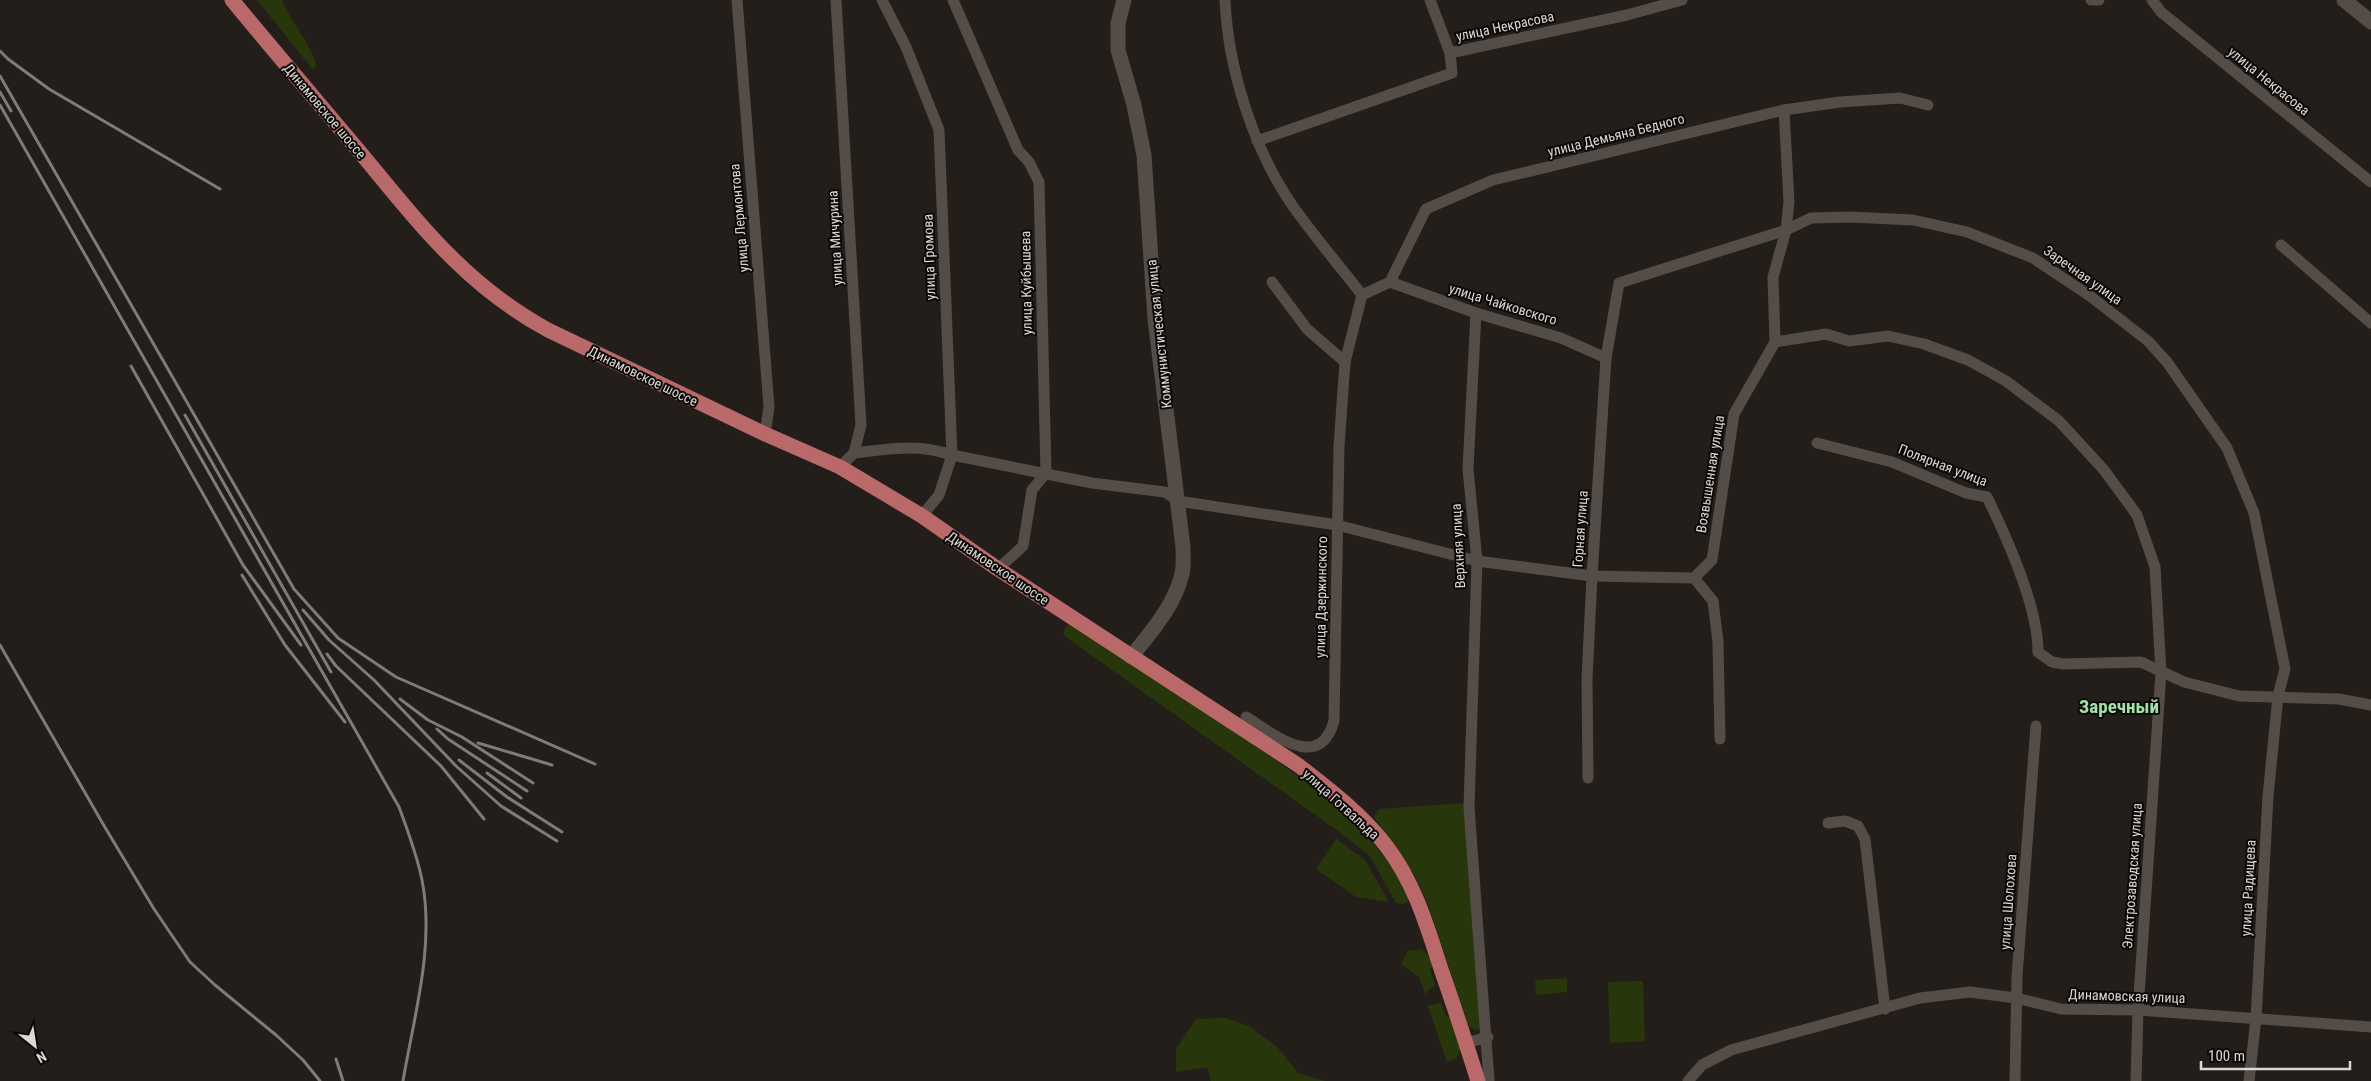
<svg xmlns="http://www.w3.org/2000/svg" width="2371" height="1081" viewBox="0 0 2371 1081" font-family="'Roboto Condensed',sans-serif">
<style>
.green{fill:#28360b}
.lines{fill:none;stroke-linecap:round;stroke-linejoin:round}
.street{stroke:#534c47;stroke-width:11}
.secondary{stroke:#534c47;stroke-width:15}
.primary{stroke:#ba696b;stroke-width:15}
.rail{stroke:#807b77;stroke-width:3}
.labels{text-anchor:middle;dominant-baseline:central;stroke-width:4;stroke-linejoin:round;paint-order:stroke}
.street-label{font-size:14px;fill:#dcd8d5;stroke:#0b0907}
.district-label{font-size:19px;font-weight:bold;fill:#a2e1a9;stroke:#0b0907}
</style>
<rect width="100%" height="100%" fill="#241e1a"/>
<g class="green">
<path d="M 257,0 L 282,0 C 288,17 316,52 316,66 L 313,70 Z"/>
<path d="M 1071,623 C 1120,656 1170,689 1219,722 C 1283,765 1353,809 1397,874 C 1402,882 1410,891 1408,901 L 1403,904 L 1396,903 L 1370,856 L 1338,831 L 1063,635 L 1066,626 Z"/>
<path d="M 1465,803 L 1480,1029 L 1475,1030 L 1469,1027 L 1429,907 L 1415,876 L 1374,817 L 1379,809 Z"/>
<path d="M 1336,839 L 1365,860 L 1389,902 L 1356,897 L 1316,869 Z"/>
<path d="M 1421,949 L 1430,957 L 1433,965 L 1430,970 L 1435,985 L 1425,994 L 1419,977 L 1401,964 L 1408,951 Z"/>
<path d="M 1567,978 L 1567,992 L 1536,995 L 1535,980 Z"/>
<path d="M 1643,981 L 1645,1041 L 1610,1043 L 1608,982 Z"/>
<path d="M 1441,1002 L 1445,1015 L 1450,1018 L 1461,1050 L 1457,1057 L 1447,1062 L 1428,1006 Z"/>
<path d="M 1225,1018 L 1249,1026 L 1278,1048 L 1298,1073 L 1325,1081 L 1211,1081 L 1207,1067 L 1176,1072 L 1176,1049 L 1196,1019 Z"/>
</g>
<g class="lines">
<g class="street">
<path d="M 737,0 L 769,407 L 765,434"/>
<path d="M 836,0 L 861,425 L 854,453 L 840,467"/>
<path d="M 882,0 L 906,47 L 939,130 L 952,455 L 939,495 L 922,516"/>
<path d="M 953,0 L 1018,150 L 1029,162 L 1039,182 L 1046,473 L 1032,490 L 1023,546 L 998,569"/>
<path d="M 1225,0 C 1228,68 1253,148 1292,205 C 1314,236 1339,265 1362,295 L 1345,362 L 1339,447 L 1334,721 C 1319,773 1274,734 1246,717"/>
<path d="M 2091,0 L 2099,0"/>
<path d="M 2152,0 L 2161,12 L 2371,182"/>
<path d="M 1450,53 L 1627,15 L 1682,0"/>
<path d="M 1257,141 L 1452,73 L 1450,53 L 1430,0"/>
<path d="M 2281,245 L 2371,323"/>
<path d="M 1272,282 L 1307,329 L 1345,362"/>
<path d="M 1390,282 L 1476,313 L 1561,338 L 1606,358"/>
<path d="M 1362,295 L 1390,282 L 1426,209 L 1493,180 L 1784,110 L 1840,102 L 1900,98 L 1928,105"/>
<path d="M 1476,313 L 1468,469 L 1477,561 L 1469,807 L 1489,1081"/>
<path d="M 1775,342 L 1826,334 L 1849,341 L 1888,336 L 1924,344 L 1968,360 L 2006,381 L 2059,421 L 2104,470 L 2137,515 L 2155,567 L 2161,673 L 2138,1010 L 2136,1081"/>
<path d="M 1817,443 L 1892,462 L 1966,493 L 1987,497 C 2007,538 2038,606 2038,652 L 2052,662 L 2063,664 L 2141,662 L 2184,682 L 2239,696 L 2339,699 L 2371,705"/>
<path d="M 854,453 C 890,449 917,443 952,455 L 1092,483 L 1165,492 L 1178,501 L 1337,525 L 1477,561 L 1592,576 L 1694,578 L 1713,601 L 1718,642 L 1720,739"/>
<path d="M 1694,578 L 1712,560 L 1734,414 L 1775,342 L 1773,277 L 1786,230 L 1789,202 L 1784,110"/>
<path d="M 1588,778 L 1587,679 L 1592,576 L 1606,358 L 1619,283 L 1786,230 L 1811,218 L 1851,217 L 1913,220 L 1967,232 L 2033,258 L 2090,296 L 2148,341 L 2167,362 L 2227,448 L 2254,513 L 2285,669 L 2278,696 L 2268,796 L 2256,1019 L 2249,1081"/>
<path d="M 1828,823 L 1845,821 L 1858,826 L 1865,839 L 1885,1009"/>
<path d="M 1466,1043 L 1488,1037"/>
<path d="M 1688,1081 L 1702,1065 L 1731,1050 L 1920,998 L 1970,992 L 2016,998 L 2061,1009 L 2138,1010 L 2371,1027"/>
<path d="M 2015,1081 L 2017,976 L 2036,726"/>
</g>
<g class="secondary">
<path d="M 1124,0 L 1118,23 L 1118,50 L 1134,105 L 1144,155 L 1155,319 L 1183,547 C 1183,555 1184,565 1182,574 C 1175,605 1151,632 1131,657"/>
<path d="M 2344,0 L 2371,22"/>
</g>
<path class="primary" d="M 232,0 C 274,51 317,101 359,151 C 418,222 465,285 548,330 L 765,434 L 840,467 L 922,516 L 998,569 L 1298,765 C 1329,789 1363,815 1387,847 C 1415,884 1427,926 1441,969 C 1454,1006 1466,1043 1478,1081"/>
<g class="rail">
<path d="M 0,51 L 8,59 L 49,89 L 220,189"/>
<path d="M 0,76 L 294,589 L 338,638 L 396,677 L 595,764"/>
<path d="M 0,92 L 11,111"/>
<path d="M 0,105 L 399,807 C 408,831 417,855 422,880 C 435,946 414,1016 403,1081"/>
<path d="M 131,366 L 243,565 L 301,645"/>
<path d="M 185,415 L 331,672"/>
<path d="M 242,575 L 285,645 L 345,722"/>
<path d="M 303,610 L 329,640 L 374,680 L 456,766 L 501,806 L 557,841"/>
<path d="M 0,645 L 103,824 L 154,909 L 190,962 L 215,985 L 276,1035 L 303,1060 L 320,1081"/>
<path d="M 327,654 L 336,666 L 441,766 L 484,819"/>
<path d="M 400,699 L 428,720 L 462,737 L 533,783"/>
<path d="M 437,729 L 448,739 L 527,791"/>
<path d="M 478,743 L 552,765"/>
<path d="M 459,760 L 507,797 L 562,832"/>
<path d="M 487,773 L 521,798"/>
<path d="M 336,1059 L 343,1081"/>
</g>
</g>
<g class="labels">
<g class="street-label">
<text transform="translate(1505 26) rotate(-12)">улица Некрасова</text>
<text transform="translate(2269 81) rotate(39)">улица Некрасова</text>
<text transform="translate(325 111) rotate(50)">Динамовское шоссе</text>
<text transform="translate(1616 135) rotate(-14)">улица Демьяна Бедного</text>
<text transform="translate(739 218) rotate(-95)">улица Лермонтова</text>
<text transform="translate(835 238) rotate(-93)">улица Мичурина</text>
<text transform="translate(929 257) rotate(-92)">улица Громова</text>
<text transform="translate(2083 275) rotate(35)">Заречная улица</text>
<text transform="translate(1026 283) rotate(-91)">улица Куйбышева</text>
<text transform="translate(1503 304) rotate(17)">улица Чайковского</text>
<text transform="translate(1159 334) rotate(-96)">Коммунистическая улица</text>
<text transform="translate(643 376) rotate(26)">Динамовское шоссе</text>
<text transform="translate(1943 465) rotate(21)">Полярная улица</text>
<text transform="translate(1710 474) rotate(-81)">Возвышенная улица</text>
<text transform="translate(1580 529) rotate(-86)">Горная улица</text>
<text transform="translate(1458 546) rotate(-93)">Верхняя улица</text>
<text transform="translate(998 568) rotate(34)">Динамовское шоссе</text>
<text transform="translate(1321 597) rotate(-89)">улица Дзержинского</text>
<text transform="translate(1341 804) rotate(42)">улица Готвальда</text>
<text transform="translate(2132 876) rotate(-86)">Электрозаводская улица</text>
<text transform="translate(2248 888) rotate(-87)">улица Радищева</text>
<text transform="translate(2008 902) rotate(-86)">улица Шолохова</text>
<text transform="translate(2127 996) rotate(2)">Динамовская улица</text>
</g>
<g class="district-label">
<text x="2119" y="706">Заречный</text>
</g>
</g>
<g transform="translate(35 1046) rotate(150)" stroke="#0b0907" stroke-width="4" paint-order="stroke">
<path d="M0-4L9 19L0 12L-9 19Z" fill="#dcd8d5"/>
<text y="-8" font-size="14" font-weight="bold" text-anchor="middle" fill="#dcd8d5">N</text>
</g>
<path d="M2201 1061v8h149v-8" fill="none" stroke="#dcd8d5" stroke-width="2.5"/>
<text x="2208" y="1061" font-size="15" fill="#dcd8d5" stroke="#0b0907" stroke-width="4" paint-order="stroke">100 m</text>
</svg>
